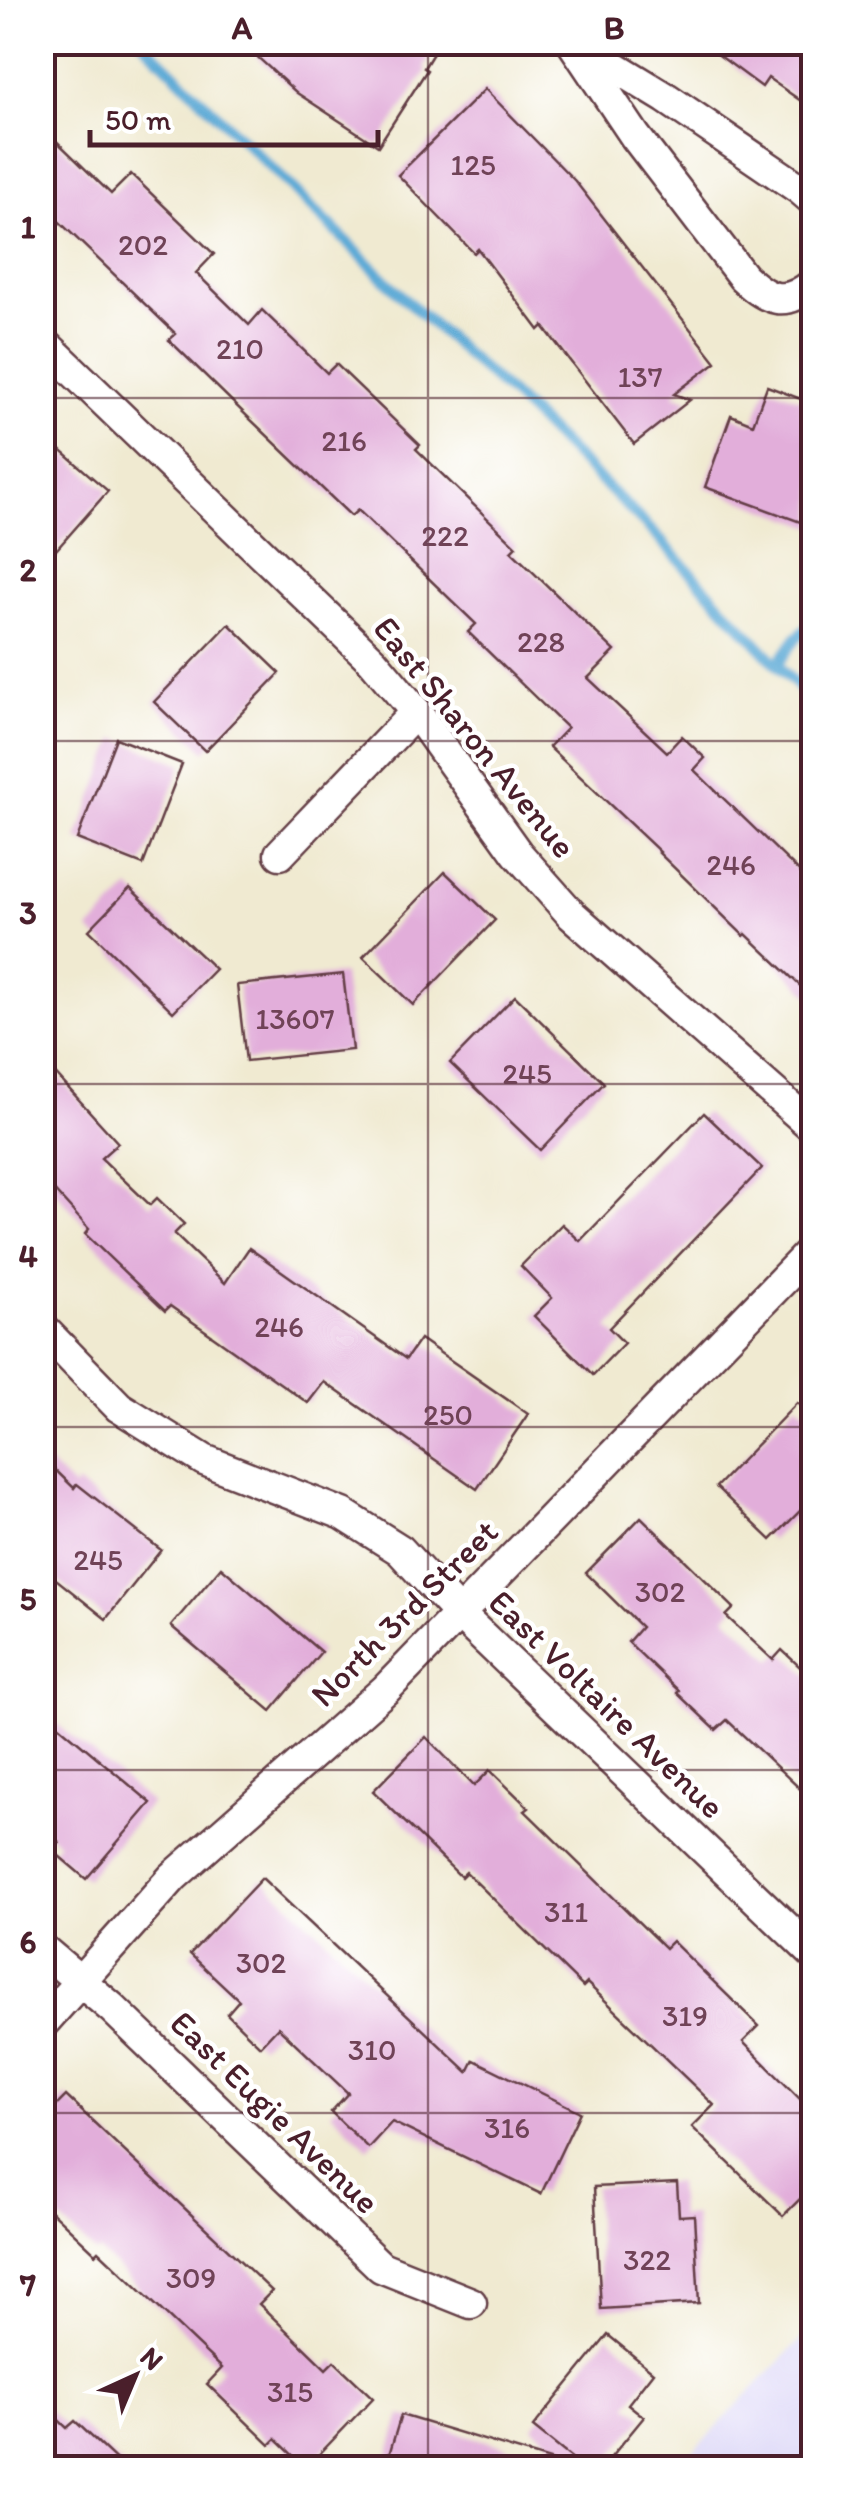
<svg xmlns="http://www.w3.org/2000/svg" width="856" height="2511" viewBox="0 0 856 2511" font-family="Itim,sans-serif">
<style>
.built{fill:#dbd6f7}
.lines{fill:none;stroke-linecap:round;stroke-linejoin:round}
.stream{stroke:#5daad6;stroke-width:11}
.building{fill:#e2aeda}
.street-casing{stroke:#633d44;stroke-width:35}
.street{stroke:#fff;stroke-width:30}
.grid{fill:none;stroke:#4a1f2b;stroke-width:2.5;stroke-opacity:0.55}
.labels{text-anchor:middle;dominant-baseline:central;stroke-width:9;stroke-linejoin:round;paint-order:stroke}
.number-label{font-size:30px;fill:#704357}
.street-label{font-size:35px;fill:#4a1f2b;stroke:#fff}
.neatline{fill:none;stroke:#4a1f2b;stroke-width:4}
.grid-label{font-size:32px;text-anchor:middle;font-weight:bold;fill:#4a1f2b}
</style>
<rect width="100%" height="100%" fill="#fff"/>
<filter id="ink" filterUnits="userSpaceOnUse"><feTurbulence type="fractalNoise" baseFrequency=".01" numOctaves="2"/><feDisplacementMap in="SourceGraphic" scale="20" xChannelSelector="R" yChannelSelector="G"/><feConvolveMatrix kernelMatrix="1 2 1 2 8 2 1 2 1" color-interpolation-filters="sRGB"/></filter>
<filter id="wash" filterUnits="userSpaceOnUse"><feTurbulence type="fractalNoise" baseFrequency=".0048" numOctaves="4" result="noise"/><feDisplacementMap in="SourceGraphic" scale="40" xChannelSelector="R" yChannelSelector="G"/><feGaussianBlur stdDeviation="2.25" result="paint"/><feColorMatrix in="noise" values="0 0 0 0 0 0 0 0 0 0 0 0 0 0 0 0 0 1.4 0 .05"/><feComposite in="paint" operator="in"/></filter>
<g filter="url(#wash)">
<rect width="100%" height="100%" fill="#f0ead1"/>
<path class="built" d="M 813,2327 L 813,2468 L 677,2468 L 786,2355 Z"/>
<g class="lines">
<g class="stream">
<path d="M 143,42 L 406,300 L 520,403 L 651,530 L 814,704"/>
<path d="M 777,665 L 796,638 L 814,622"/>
</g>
</g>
<g id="blocks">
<g class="building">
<path d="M 241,42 L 440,42 L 424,68 L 427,70 L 378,146 L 297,93 Z"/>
<path d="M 701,42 L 814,42 L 814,110 L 768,78 L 762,87 Z"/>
<path d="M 485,89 L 575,181 L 716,362 L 674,394 L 690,400 L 634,444 L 543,326 L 539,330 L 478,249 L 474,253 L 398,175 Z"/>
<path d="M 42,127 L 111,194 L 131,174 L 214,254 L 196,273 L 249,325 L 262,310 L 327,373 L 336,364 L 420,445 L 416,449 L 516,546 L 511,551 L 615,651 L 588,678 L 667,752 L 682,736 L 705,758 L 694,770 L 814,886 L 814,999 L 746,934 L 744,936 L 659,853 L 660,852 L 549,747 L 567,728 L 468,632 L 476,624 L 358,510 L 351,516 L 249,418 L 169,340 L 176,334 L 42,205 Z"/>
<path d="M 767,386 L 814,404 L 814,527 L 705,487 L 731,415 L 753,424 Z"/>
<path d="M 42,434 L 108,491 L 42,566 Z"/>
<path d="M 229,624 L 280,673 L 205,751 L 154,702 Z"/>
<path d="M 116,738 L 182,764 L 143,865 L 77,839 Z"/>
<path d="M 445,872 L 495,920 L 413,1005 L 363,957 Z"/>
<path d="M 130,888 L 215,969 L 173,1012 L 89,930 Z"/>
<path d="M 343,974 L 352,1050 L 246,1061 L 237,985 Z"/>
<path d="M 515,996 L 604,1083 L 540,1150 L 450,1063 Z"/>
<path d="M 42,1059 L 118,1143 L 101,1158 L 150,1205 L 157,1198 L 184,1224 L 174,1234 L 225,1283 L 249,1248 L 406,1359 L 420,1339 L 528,1414 L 477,1489 L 324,1382 L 308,1403 L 170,1306 L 165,1311 L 85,1234 L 89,1229 L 42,1177 Z"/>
<path d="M 704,1113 L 762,1168 L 609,1328 L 624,1343 L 593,1375 L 534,1316 L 552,1298 L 521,1266 L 562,1224 L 580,1241 Z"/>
<path d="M 797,1403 L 814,1419 L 814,1497 L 771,1540 L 716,1487 Z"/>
<path d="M 42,1457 L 74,1488 L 77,1484 L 161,1550 L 106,1619 L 42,1568 Z"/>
<path d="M 641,1517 L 734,1608 L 726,1616 L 773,1660 L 782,1650 L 814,1680 L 814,1802 L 727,1720 L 716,1730 L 677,1693 L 679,1691 L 628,1642 L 641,1627 L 586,1573 Z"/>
<path d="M 221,1567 L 321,1652 L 271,1711 L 171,1626 Z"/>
<path d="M 56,1723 L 151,1803 L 86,1879 L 52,1850 L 59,1842 L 42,1828 L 42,1739 Z"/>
<path d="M 426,1737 L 474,1786 L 490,1770 L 529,1808 L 525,1811 L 665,1948 L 672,1941 L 759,2026 L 743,2042 L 814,2113 L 814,2185 L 783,2216 L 692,2127 L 714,2105 L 587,1983 L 583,1987 L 466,1872 L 461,1877 L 373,1791 Z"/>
<path d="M 262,1878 L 468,2072 L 474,2060 L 580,2112 L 541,2194 L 392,2122 L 368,2148 L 331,2112 L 348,2093 L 278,2027 L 260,2046 L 227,2014 L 239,2000 L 190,1954 Z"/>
<path d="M 66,2096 L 272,2291 L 259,2304 L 326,2369 L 334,2361 L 373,2398 L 306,2468 L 276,2439 L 270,2445 L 207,2384 L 222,2368 L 99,2251 L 96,2254 L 42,2203 L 42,2120 Z"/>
<path d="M 677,2183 L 679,2216 L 694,2215 L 699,2303 L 601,2309 L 594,2187 Z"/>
<path d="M 608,2335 L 653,2372 L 628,2404 L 644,2417 L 602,2468 L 584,2468 L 533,2427 Z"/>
<path d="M 42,2404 L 67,2428 L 75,2421 L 125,2468 L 42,2468 Z"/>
<path d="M 401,2415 L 553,2461 L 552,2468 L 385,2468 Z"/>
</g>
</g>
</g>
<g filter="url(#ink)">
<use href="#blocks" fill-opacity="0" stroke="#633d44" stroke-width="2.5"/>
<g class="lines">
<defs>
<g id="street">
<path d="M 572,42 L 635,136 L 743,277 C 767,300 785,308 814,283"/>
<path d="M 579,45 L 666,98 L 800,189 L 814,201"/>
<path d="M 42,341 L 373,661 L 416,712 L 517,853 L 572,915 L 814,1128"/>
<path d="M 280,854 L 416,712"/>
<path d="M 42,1328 L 119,1407 L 204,1460 L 343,1514 L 400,1550 L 459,1614 L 814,1954"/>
<path d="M 42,1949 L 112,2008 L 381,2267 L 471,2303"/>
<path d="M 42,2024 L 173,1877 L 386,1689 L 814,1248"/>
</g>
</defs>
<use href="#street" class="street-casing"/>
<use href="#street" class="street"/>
</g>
</g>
<path class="grid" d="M 428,42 L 428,2468M 42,398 L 814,398M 42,741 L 814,741M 42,1084 L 814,1084M 42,1427 L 814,1427M 42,1770 L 814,1770M 42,2113 L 814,2113"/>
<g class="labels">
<g class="number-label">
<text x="473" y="164">125</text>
<text x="143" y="244">202</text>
<text x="240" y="348">210</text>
<text x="640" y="376">137</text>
<text x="344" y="440">216</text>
<text x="445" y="535">222</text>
<text x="541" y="641">228</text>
<text x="731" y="864">246</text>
<text x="295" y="1018">13607</text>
<text x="527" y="1073">245</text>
<text x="279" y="1326">246</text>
<text x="448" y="1414">250</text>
<text x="98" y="1559">245</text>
<text x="660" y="1591">302</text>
<text x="566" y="1911">311</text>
<text x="261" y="1962">302</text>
<text x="685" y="2015">319</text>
<text x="372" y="2049">310</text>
<text x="507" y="2127">316</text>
<text x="647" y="2259">322</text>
<text x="191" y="2277">309</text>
<text x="290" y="2391">315</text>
</g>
<g class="street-label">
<text transform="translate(475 737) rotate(51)">East Sharon Avenue</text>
<text transform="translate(404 1613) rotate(-45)">North 3rd Street</text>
<text transform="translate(607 1704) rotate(44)">East Voltaire Avenue</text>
<text transform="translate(275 2112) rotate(44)">East Eugie Avenue</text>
</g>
</g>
<rect width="856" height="2511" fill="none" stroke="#fff" stroke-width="110"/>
<g transform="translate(135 2376) rotate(44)" stroke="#ffffff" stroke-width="8" paint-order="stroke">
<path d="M0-8L18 38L0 25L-18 38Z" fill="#4a1f2b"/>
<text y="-15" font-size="28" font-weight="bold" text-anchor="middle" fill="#4a1f2b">N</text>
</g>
<path d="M90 130v15h288v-15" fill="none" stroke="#4a1f2b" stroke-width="5"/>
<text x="105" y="130" font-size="30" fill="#4a1f2b" stroke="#ffffff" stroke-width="8" paint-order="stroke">50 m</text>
<rect x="55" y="55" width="746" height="2401" class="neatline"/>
<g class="grid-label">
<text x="242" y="39">A</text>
<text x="614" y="39">B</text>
<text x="28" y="238">1</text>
<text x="28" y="581">2</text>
<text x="28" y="924">3</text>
<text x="28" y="1267">4</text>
<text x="28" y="1610">5</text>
<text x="28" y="1953">6</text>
<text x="28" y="2296">7</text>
</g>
</svg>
